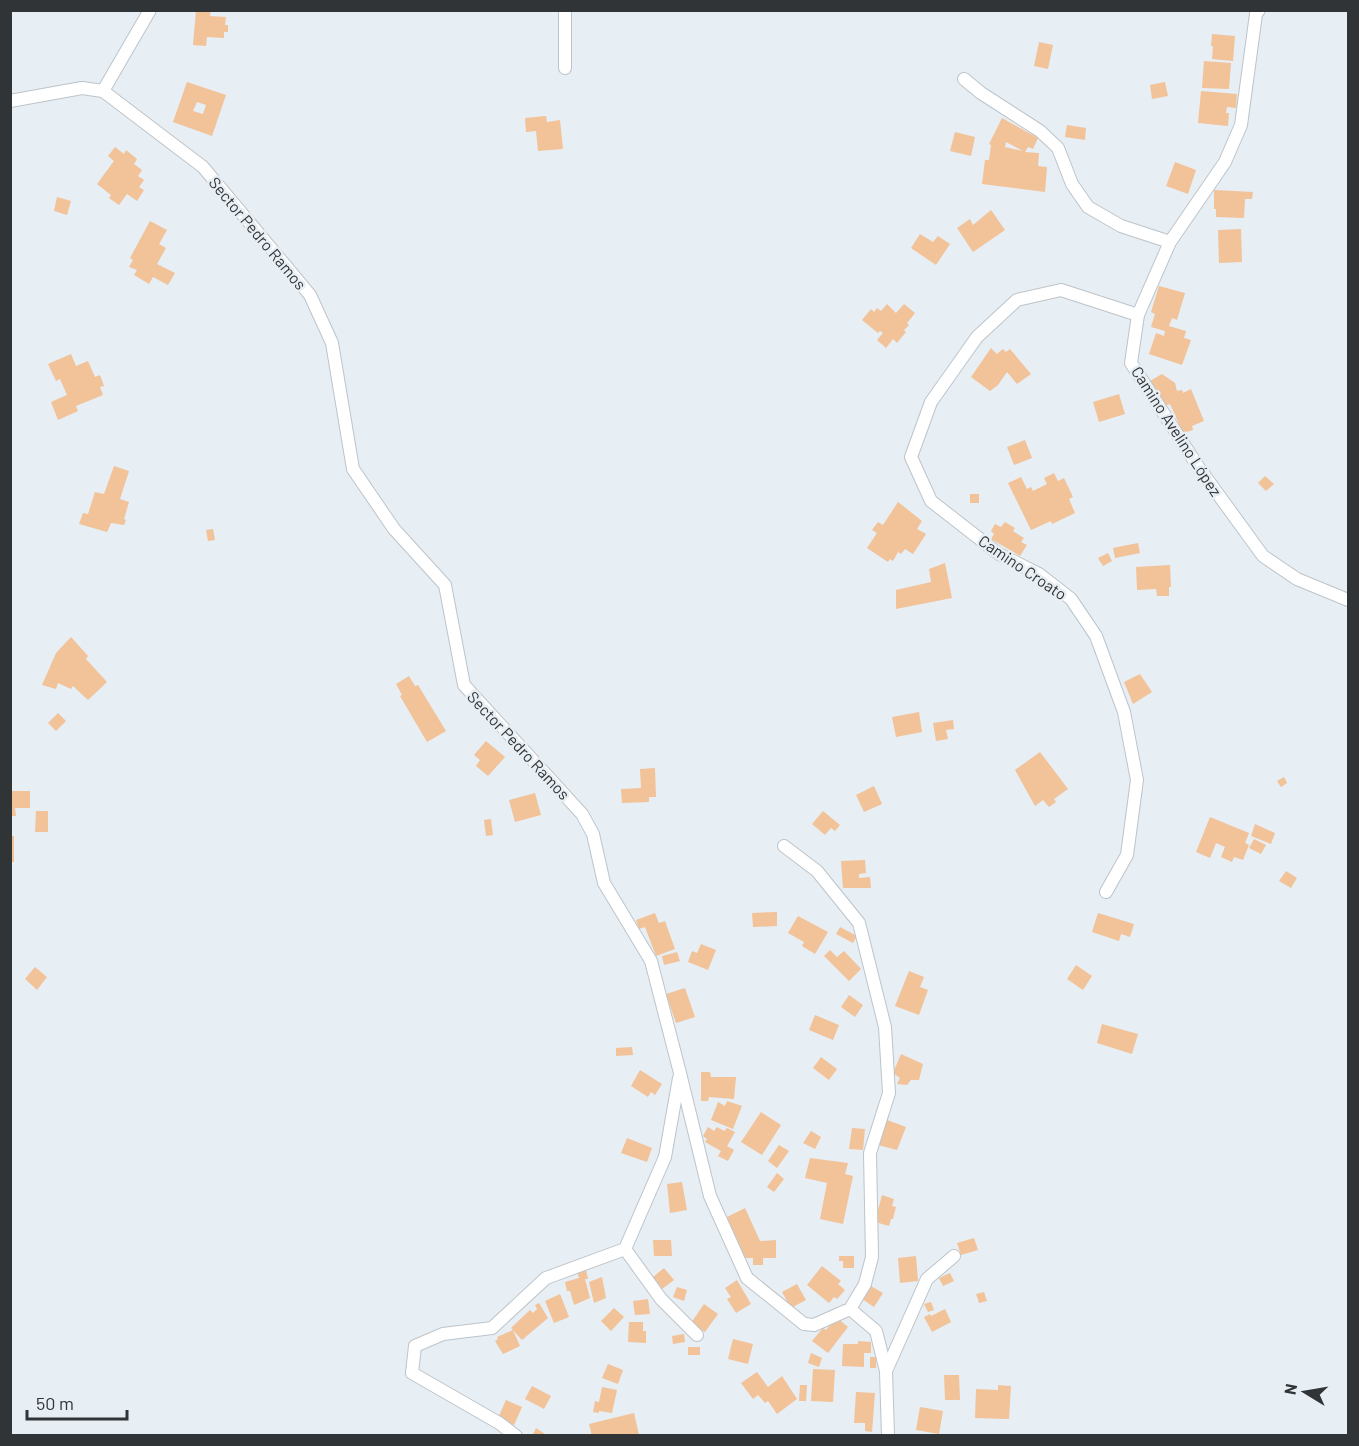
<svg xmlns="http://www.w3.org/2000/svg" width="1359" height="1446" viewBox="0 0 1359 1446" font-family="Barlow,sans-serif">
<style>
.building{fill:#f2c299;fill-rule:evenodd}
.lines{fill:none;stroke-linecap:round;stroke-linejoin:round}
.minor-casing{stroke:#bdc4c9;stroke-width:14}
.minor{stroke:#fff;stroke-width:12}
.labels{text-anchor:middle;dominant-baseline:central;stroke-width:5;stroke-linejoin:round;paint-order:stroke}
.street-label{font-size:16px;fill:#313436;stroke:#e7eef4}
</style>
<rect width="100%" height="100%" fill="#e7eef4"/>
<g class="building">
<path d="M 196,10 L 211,10 L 210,16 L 226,17 L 225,25 L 228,25 L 228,32 L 224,32 L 224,38 L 207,37 L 206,46 L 193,45 Z"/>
<path d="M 1212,34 L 1235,36 L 1233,61 L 1212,59 L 1213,46 L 1211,46 Z"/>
<path d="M 1039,42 L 1053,45 L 1048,69 L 1034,66 Z"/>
<path d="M 1204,61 L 1231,63 L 1229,89 L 1202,88 Z"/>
<path d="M 187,82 L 226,95 L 212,136 L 173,122 ZM 197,102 L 206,105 L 203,114 L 193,111 Z"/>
<path d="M 1165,82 L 1168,96 L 1152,99 L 1150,85 Z"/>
<path d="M 1201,91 L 1237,94 L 1236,108 L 1227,107 L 1226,113 L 1229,113 L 1228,126 L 1198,123 Z"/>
<path d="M 546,116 L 547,122 L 560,120 L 563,149 L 538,151 L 536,131 L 526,132 L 525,118 Z"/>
<path d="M 1002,118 L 1038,138 L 1033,149 L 1028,147 L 1025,152 L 1039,153 L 1038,166 L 1047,167 L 1045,192 L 982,184 L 985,160 L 989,160 L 991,145 L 989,144 ZM 1006,142 L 1023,151 L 1005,147 Z"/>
<path d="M 1067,125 L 1086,128 L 1085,140 L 1065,137 Z"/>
<path d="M 955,132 L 975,137 L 971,156 L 950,151 Z"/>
<path d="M 115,147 L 124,154 L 126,150 L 137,159 L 134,164 L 142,170 L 138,176 L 144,180 L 139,187 L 144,190 L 137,201 L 127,194 L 119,205 L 109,198 L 111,195 L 97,184 L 114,161 L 108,156 Z"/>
<path d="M 1175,162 L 1196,170 L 1188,194 L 1166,186 Z"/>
<path d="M 1214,190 L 1253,192 L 1252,199 L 1245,199 L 1244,218 L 1216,217 L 1216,209 L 1214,209 Z"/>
<path d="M 57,197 L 71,201 L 67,215 L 54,211 Z"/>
<path d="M 991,210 L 1005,230 L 973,252 L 957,228 L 970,219 L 973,225 Z"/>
<path d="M 150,221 L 167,230 L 159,244 L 166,248 L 157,264 L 175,273 L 168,285 L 153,277 L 149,284 L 134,275 L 137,270 L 129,267 L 133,260 L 130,258 Z"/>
<path d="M 1241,229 L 1242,262 L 1219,263 L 1218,230 Z"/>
<path d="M 920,234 L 933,242 L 938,236 L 950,244 L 936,265 L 911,248 Z"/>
<path d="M 1159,286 L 1185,293 L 1177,320 L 1172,318 L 1169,326 L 1186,331 L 1184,338 L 1191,340 L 1182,365 L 1149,354 L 1156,333 L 1164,336 L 1165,331 L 1151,327 L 1155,314 L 1151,312 Z"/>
<path d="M 887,304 L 896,313 L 904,304 L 915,313 L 907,323 L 909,325 L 904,330 L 906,332 L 897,343 L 893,339 L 886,348 L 877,340 L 883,333 L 880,331 L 878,333 L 862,320 L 871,309 L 874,312 L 877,308 L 881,311 Z"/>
<path d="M 991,348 L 997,354 L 1003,349 L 1006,352 L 1010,349 L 1031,374 L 1017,384 L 1007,372 L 998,385 L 990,391 L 971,377 Z"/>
<path d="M 71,354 L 76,366 L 88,361 L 95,377 L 100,375 L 104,386 L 100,387 L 103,395 L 76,406 L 78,411 L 58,420 L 51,402 L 67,395 L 60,379 L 56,381 L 48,364 Z"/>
<path d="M 1162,374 L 1175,383 L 1177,391 L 1182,390 L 1183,393 L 1191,389 L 1204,421 L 1192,426 L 1193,430 L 1183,433 L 1170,404 L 1164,406 L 1155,392 L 1157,391 L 1150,381 Z"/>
<path d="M 1119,394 L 1125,414 L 1099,422 L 1093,402 Z"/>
<path d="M 1025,440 L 1032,458 L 1014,465 L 1007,447 Z"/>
<path d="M 114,466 L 129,471 L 120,499 L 129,502 L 124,519 L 126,520 L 124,525 L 111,523 L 107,532 L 79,524 L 83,513 L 88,514 L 95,492 L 104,494 Z"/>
<path d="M 1054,473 L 1058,481 L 1064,478 L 1073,497 L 1069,499 L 1075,513 L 1052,524 L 1051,521 L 1031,530 L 1008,483 L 1021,477 L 1027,489 L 1031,487 L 1033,491 L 1047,484 L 1044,478 Z"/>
<path d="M 1265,476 L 1274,484 L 1266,491 L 1258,483 Z"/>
<rect x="970" y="494" width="9" height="9"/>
<path d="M 898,502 L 922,521 L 917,529 L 926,534 L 913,554 L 905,549 L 901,554 L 898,552 L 893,561 L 890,559 L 888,562 L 867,548 L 877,533 L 872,530 L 878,522 L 883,525 Z"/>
<path d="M 1005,522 L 1015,528 L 1013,531 L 1024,538 L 1021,542 L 1027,545 L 1020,556 L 991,539 L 994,534 L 991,531 L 995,524 L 1001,527 Z"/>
<path d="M 213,529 L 215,540 L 208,541 L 206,530 Z"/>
<path d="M 1138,543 L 1140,553 L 1115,558 L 1113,548 Z"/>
<path d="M 1108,553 L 1112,561 L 1103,566 L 1098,558 Z"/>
<path d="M 945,563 L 952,598 L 896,609 L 896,590 L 931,582 L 929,569 Z"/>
<path d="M 1170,565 L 1171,587 L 1169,587 L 1169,596 L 1157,596 L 1156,589 L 1137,590 L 1136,567 Z"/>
<path d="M 71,637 L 88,656 L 86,659 L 107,682 L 88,700 L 73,686 L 71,689 L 58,683 L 56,689 L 42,685 L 56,653 Z"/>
<path d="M 1140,674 L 1152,692 L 1133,704 L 1124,682 Z"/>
<path d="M 409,676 L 415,686 L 418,685 L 446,731 L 427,742 L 400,696 L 402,695 L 396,684 Z"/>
<path d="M 919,712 L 922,732 L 896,737 L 892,717 Z"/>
<path d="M 58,713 L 66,721 L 56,731 L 48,723 Z"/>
<path d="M 953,720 L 954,729 L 946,730 L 948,739 L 936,741 L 933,723 Z"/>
<path d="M 486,741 L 505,757 L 488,776 L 476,766 L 480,760 L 474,755 Z"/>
<path d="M 1040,752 L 1068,789 L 1054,799 L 1056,802 L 1049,807 L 1043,800 L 1035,806 L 1015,770 Z"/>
<path d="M 655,768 L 656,797 L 649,797 L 649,802 L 622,803 L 621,789 L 641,788 L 640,769 Z"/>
<path d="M 1284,777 L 1287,783 L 1281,787 L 1277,781 Z"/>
<path d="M 874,786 L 882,804 L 864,812 L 856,795 Z"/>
<path d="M 10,791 L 30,791 L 30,808 L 15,808 L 16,816 L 10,816 Z"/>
<path d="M 535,793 L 541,815 L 515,822 L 509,800 Z"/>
<path d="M 36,811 L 48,811 L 48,832 L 35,832 Z"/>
<path d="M 823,811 L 840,825 L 835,831 L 831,828 L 825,835 L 812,824 Z"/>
<path d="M 1210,817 L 1249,833 L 1245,843 L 1249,845 L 1243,860 L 1234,857 L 1232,862 L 1221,857 L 1225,847 L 1216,843 L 1210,858 L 1196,852 Z"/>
<path d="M 491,819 L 493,835 L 486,836 L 484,820 Z"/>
<path d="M 1255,824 L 1275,833 L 1271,844 L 1251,836 Z"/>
<rect x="10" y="836" width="4" height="26"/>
<path d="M 1254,839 L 1266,845 L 1261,854 L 1249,848 Z"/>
<path d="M 865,860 L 866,873 L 859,874 L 859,878 L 870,877 L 871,888 L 843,888 L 841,861 Z"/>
<path d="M 1286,871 L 1297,878 L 1291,888 L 1279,881 Z"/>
<path d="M 777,912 L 777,926 L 753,927 L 752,913 Z"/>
<path d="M 655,913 L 659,923 L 665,921 L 675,949 L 656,956 L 645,927 L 639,929 L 636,920 Z"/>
<path d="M 1098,913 L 1134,924 L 1130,937 L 1121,934 L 1119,941 L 1092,932 Z"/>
<path d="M 798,916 L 828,932 L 815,954 L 802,946 L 804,942 L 788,933 Z"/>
<path d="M 840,927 L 857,936 L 853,943 L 836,934 Z"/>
<path d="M 701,944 L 716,950 L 708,970 L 688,962 L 692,951 L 697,953 Z"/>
<path d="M 830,950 L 837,957 L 844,951 L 861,969 L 849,981 L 824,956 Z"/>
<path d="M 677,952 L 680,961 L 664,965 L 662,956 Z"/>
<path d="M 1076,965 L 1092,976 L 1083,990 L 1067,979 Z"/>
<path d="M 35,967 L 47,977 L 37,990 L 25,979 Z"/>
<path d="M 909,971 L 924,977 L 920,987 L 928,990 L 919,1015 L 895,1006 Z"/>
<path d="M 685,988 L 695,1017 L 676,1023 L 666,994 Z"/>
<path d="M 849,995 L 863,1005 L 855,1017 L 841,1007 Z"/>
<path d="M 815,1015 L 839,1025 L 833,1040 L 809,1030 Z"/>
<path d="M 1102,1024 L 1138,1034 L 1132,1054 L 1097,1043 Z"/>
<path d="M 632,1047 L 633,1055 L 616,1056 L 616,1048 Z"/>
<path d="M 901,1054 L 923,1064 L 919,1080 L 911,1080 L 907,1085 L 897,1084 L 900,1078 L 893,1073 Z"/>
<path d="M 821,1057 L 837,1069 L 829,1080 L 813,1068 Z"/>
<path d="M 640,1070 L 662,1084 L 655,1095 L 651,1092 L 648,1097 L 631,1086 Z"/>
<path d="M 701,1072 L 710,1072 L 711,1077 L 736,1077 L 734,1099 L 709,1097 L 708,1101 L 701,1101 Z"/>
<path d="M 727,1101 L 742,1106 L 733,1129 L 711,1120 L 718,1102 L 725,1106 Z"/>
<path d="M 761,1112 L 781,1125 L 762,1155 L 741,1142 Z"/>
<path d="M 887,1120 L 906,1127 L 897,1150 L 878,1145 Z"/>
<path d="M 708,1127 L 714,1131 L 717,1127 L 724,1131 L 727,1128 L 735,1132 L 727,1146 L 734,1150 L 728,1161 L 718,1156 L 721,1151 L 705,1142 L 707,1139 L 703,1136 Z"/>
<path d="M 852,1128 L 865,1129 L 863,1150 L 849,1149 Z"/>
<path d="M 811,1131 L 821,1137 L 815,1149 L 803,1143 Z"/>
<path d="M 627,1138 L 652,1148 L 647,1162 L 621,1153 Z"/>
<path d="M 779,1145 L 789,1151 L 777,1168 L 768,1161 Z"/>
<path d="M 810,1158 L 848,1163 L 845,1174 L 853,1176 L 843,1224 L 820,1219 L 827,1183 L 805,1178 Z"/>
<path d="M 777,1173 L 784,1179 L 774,1192 L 767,1187 Z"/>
<path d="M 682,1182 L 687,1210 L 670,1213 L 667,1184 Z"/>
<path d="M 882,1195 L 894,1199 L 892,1206 L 896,1207 L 893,1219 L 891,1219 L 889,1226 L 875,1222 Z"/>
<path d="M 745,1208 L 760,1241 L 776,1240 L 776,1258 L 763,1258 L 763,1265 L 753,1265 L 753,1258 L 745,1258 L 727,1217 Z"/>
<path d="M 974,1238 L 978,1250 L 961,1255 L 957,1243 Z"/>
<path d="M 653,1240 L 671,1240 L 672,1256 L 654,1256 Z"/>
<path d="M 839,1256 L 854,1256 L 854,1268 L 843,1268 L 843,1261 L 839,1261 Z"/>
<path d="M 916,1256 L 918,1281 L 900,1283 L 898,1258 Z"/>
<path d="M 822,1266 L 841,1281 L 838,1284 L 845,1290 L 837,1299 L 834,1297 L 829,1303 L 807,1285 Z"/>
<path d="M 664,1268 L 674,1280 L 662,1289 L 653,1277 Z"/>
<path d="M 586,1269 L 588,1279 L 585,1279 L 590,1298 L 574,1305 L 570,1291 L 567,1291 L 565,1282 L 579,1278 L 577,1272 Z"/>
<path d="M 950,1273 L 954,1281 L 943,1286 L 939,1278 Z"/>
<path d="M 602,1277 L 606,1298 L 594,1303 L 589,1282 Z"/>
<path d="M 737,1280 L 751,1304 L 736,1313 L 727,1299 L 731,1297 L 725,1288 Z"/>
<path d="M 797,1284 L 806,1300 L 791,1308 L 782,1292 Z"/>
<path d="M 869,1285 L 883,1293 L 874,1307 L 862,1299 Z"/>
<path d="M 677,1287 L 687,1290 L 684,1301 L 673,1297 Z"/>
<path d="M 984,1292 L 987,1301 L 979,1303 L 976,1294 Z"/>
<path d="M 560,1294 L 569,1317 L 554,1323 L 545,1301 Z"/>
<path d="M 648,1299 L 650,1314 L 635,1315 L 633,1301 Z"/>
<path d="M 931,1302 L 934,1310 L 928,1312 L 924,1304 Z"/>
<path d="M 539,1303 L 548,1318 L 522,1340 L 511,1328 L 530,1310 L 533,1313 L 537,1309 L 535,1305 Z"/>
<path d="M 704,1304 L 718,1314 L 705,1332 L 691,1323 Z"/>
<path d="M 614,1308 L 624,1317 L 611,1331 L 601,1321 Z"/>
<path d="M 945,1309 L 951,1322 L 932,1332 L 924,1317 L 930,1314 L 931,1316 Z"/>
<path d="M 836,1317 L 848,1327 L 828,1353 L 812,1341 L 823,1328 L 826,1330 Z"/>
<path d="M 629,1322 L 643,1322 L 643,1331 L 646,1331 L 646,1343 L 628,1342 Z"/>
<path d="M 513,1330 L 520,1346 L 503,1354 L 495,1341 L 498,1339 L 497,1337 Z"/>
<path d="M 684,1334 L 685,1342 L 673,1344 L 672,1336 Z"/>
<path d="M 733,1339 L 753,1344 L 748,1364 L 728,1359 Z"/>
<path d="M 858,1341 L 871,1342 L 871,1353 L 864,1353 L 864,1367 L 842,1366 L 843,1344 L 858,1344 Z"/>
<rect x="688" y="1347" width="12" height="8"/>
<path d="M 811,1353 L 822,1358 L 819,1367 L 808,1363 Z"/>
<rect x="870" y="1357" width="6" height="11"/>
<path d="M 608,1364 L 623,1370 L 618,1384 L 602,1378 Z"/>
<path d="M 813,1369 L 835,1370 L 833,1402 L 811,1401 Z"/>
<path d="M 757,1372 L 768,1387 L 782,1376 L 797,1399 L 777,1414 L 768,1401 L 765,1403 L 758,1395 L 753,1399 L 741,1383 Z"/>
<path d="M 944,1375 L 959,1375 L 960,1400 L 945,1400 Z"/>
<path d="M 800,1385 L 807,1385 L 806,1401 L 799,1401 Z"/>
<path d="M 998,1385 L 1011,1386 L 1009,1419 L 975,1418 L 976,1389 L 998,1390 Z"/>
<path d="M 532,1386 L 551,1396 L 544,1409 L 525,1399 Z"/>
<path d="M 602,1387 L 617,1390 L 612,1413 L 599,1411 L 599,1413 L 593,1412 L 595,1401 L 599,1402 Z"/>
<path d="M 856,1392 L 875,1393 L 872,1432 L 865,1431 L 865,1423 L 854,1423 Z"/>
<path d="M 506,1400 L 522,1407 L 514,1425 L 498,1418 Z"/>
<path d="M 920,1407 L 943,1411 L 939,1434 L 916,1430 Z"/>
<path d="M 634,1413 L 639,1435 L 592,1436 L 589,1424 Z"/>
<path d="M 536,1428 L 548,1436 L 532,1436 Z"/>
</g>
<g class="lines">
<defs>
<g id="minor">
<path d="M 1259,10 L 1256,14 L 1241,125 L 1225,162 L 1170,242 L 1138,315 L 1131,363 L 1199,468 L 1263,556 L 1297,579 L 1348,600"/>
<path d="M 565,68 L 565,10"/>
<path d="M 964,79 L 981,93 L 1040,131 L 1058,148 L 1072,184 L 1088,207 L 1121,226 L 1170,242"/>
<path d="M 103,91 L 150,10"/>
<path d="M 10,101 L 82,88 L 103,91 L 203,167 L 310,295 L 332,343 L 353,469 L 394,529 L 445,585 L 464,685 L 582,814 L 593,834 L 604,883 L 651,961 L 680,1073 L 710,1196 L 747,1278 L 804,1324 L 814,1325 L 850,1309 L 865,1284 L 872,1257 L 870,1153 L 889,1093 L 885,1027 L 859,923 L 817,871 L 784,846"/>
<path d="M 1106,892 L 1127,855 L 1137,780 L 1124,712 L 1096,636 L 1071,599 L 1039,574 L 999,554 L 931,501 L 911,457 L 931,402 L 977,337 L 1017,300 L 1061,290 L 1138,315"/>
<path d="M 625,1249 L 661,1299 L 697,1335"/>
<path d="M 850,1309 L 876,1331 L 886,1371 L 888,1436"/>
<path d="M 886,1371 L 927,1279 L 954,1256"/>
<path d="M 516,1436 L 499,1423 L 412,1373 L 415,1346 L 443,1334 L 492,1328 L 546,1278 L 625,1249 L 665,1157 L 679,1078"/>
</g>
</defs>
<use href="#minor" class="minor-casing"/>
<use href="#minor" class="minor"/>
</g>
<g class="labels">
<g class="street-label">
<text transform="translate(258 233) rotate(50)">Sector Pedro Ramos</text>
<text transform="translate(1177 431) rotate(57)">Camino Avelino López</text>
<text transform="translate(1023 567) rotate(34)">Camino Croato</text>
<text transform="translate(519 745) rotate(47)">Sector Pedro Ramos</text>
</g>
</g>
<rect width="1359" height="1446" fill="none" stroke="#313436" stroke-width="24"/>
<g transform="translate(1305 1392) rotate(281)" stroke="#e7eef4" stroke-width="4.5" paint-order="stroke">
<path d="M0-4.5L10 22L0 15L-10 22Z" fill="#313436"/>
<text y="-9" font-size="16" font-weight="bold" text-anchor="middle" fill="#313436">N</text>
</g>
<path d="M27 1410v9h100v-9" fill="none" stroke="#313436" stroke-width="3"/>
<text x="36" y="1410" font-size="18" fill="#313436" stroke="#e7eef4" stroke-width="4.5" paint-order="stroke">50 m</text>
</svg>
